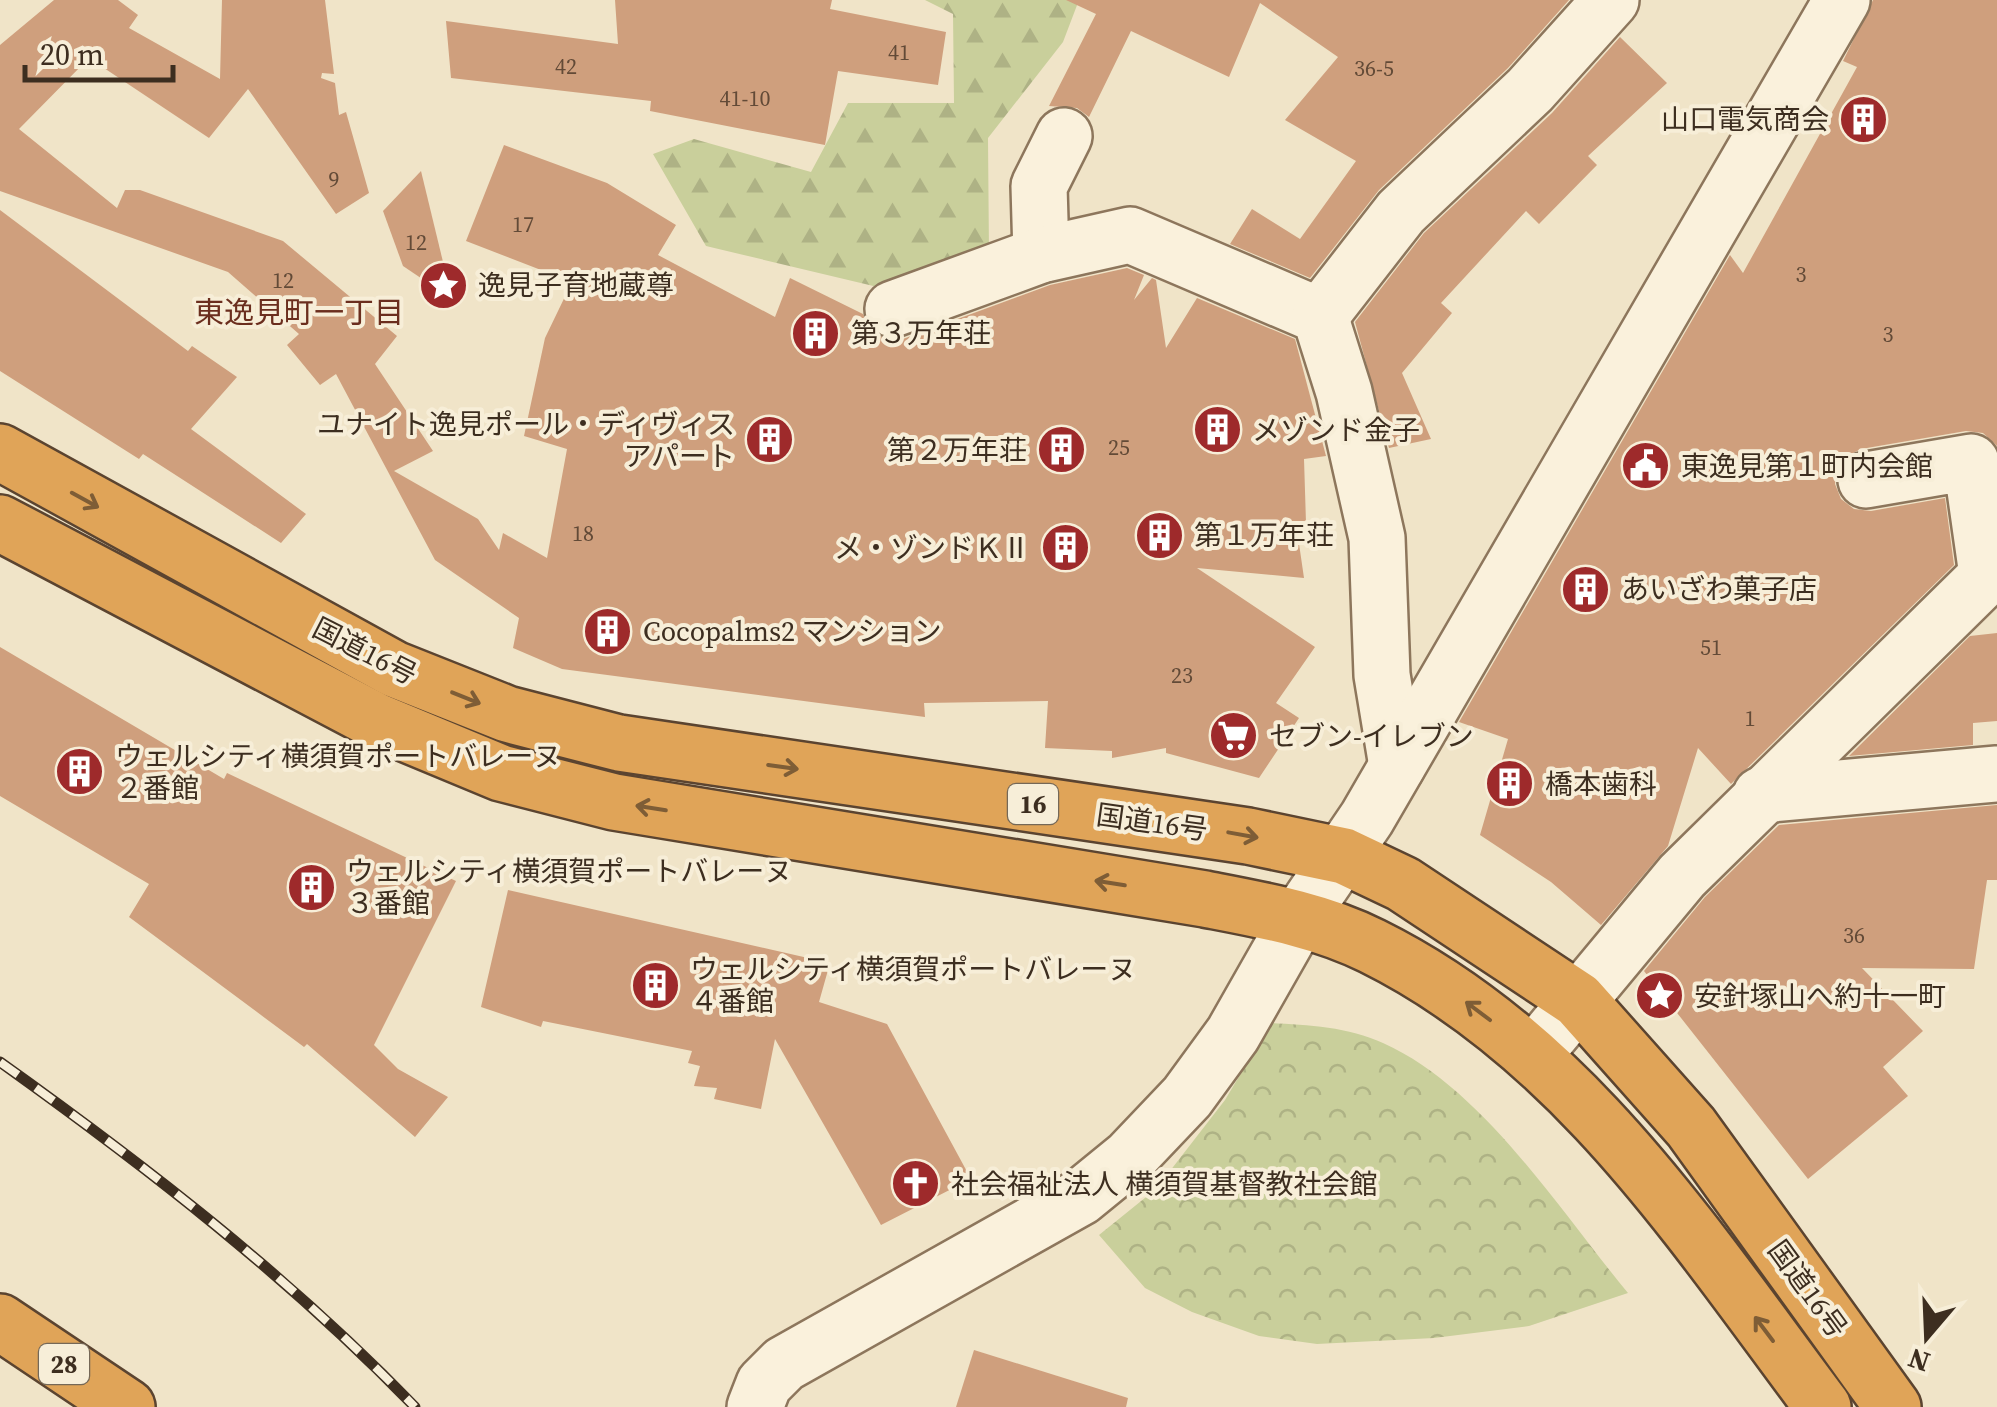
<svg xmlns="http://www.w3.org/2000/svg" width="1997" height="1407" viewBox="0 0 1997 1407" font-family="'Source Serif 4','Noto Sans JP',serif">
<style>
.forest{fill:url(#forest-firs)}
.park{fill:url(#park-crowns)}
.building{fill:#cf9f7d}
.lines{fill:none;stroke-linecap:round;stroke-linejoin:round}
.minor-casing{stroke:#8d765c;stroke-width:60}
.highway-casing{stroke:#5b4430;stroke-width:60}
.minor{stroke:#faf1dc;stroke-width:55}
.highway{stroke:#e0a458;stroke-width:55}
.rail-casing{stroke:#3d2e20;stroke-width:11}
.rail{stroke:#f7eed8;stroke-width:8;stroke-dasharray:22;stroke-linecap:butt}
.oneway{stroke:#7e5d36}
.labels{text-anchor:middle;dominant-baseline:central;stroke-width:8;stroke-linejoin:round;paint-order:stroke}
.number-label{font-size:22px;fill:#624a37}
.shield{fill:#f7eed8;stroke:#756857;stroke-width:2.5}
.shield-label{font-size:25px;font-weight:bold;fill:#3d2e20}
.poi-label{font-size:28px;fill:#3d2e20;stroke:#f7eed8;text-anchor:start}
.street-label{font-size:28px;fill:#3d2e20;stroke:#f7eed8}
.neighbourhood-label{font-size:30px;fill:#6b2e1e;stroke:#f7eed8}
</style>
<defs>
<pattern id="forest-firs" width="22" height="20" patternUnits="userSpaceOnUse" patternTransform="scale(2.5)"><rect width="22" height="20" fill="#c9cf9b"/><path d="M5 1l3.5 6h-7zM16 11l3.5 6h-7z" fill="#aeb285"/></pattern>
<pattern id="park-crowns" width="20" height="18" patternUnits="userSpaceOnUse" patternTransform="scale(2.5)"><rect width="20" height="18" fill="#c9cf9b"/><path d="M2 6a3 3 0 1 1 6 0M12 15a3 3 0 1 1 6 0" fill="none" stroke="#aeb285"/></pattern>
</defs>
<rect width="100%" height="100%" fill="#f0e4c8"/>
<path class="forest" d="M 925,0 L 1079,0 L 1063,42 L 988,138 L 989,254 L 886,289 L 706,246 L 653,154 L 694,139 L 811,172 L 848,103 L 954,103 L 953,14 Z"/>
<path class="park" d="M 1271,1023 C 1308,1025 1349,1027 1383,1043 C 1482,1087 1560,1211 1628,1293 L 1529,1326 L 1434,1338 L 1317,1344 L 1259,1336 L 1192,1312 L 1145,1288 L 1099,1235 L 1156,1189 L 1225,1100 Z"/>
<g class="building">
<path d="M 54,0 L 118,0 L 138,15 L 129,28 L 220,79 L 222,0 L 325,0 L 334,74 L 322,73 L 321,78 L 335,83 L 339,115 L 346,112 L 369,193 L 336,214 L 248,89 L 209,138 L 89,58 L 19,129 L 117,208 L 125,190 L 140,190 L 283,241 L 397,336 L 375,364 L 433,451 L 394,471 L 478,519 L 499,550 L 503,533 L 547,558 L 567,449 L 524,436 L 545,338 L 572,282 L 466,241 L 504,145 L 607,183 L 676,225 L 658,255 L 775,317 L 790,278 L 863,314 L 874,333 L 889,340 L 903,339 L 1050,285 L 1127,268 L 1144,275 L 1134,300 L 1152,278 L 1156,280 L 1166,348 L 1197,298 L 1295,339 L 1326,456 L 1304,459 L 1306,523 L 1296,523 L 1304,578 L 1197,568 L 1315,647 L 1276,703 L 1299,718 L 1259,778 L 1166,753 L 1166,748 L 1112,758 L 1112,751 L 1045,748 L 1048,701 L 924,703 L 925,717 L 562,669 L 513,648 L 519,618 L 435,560 L 336,374 L 320,385 L 287,345 L 299,334 L 228,272 L 0,191 L 0,45 Z"/>
<path d="M 615,0 L 832,0 L 830,9 L 946,32 L 938,85 L 838,71 L 825,145 L 650,111 L 651,101 L 451,78 L 446,21 L 618,44 Z"/>
<path d="M 1066,0 L 1569,0 L 1508,68 L 1379,190 L 1310,278 L 1230,244 L 1252,209 L 1300,239 L 1356,161 L 1285,120 L 1338,57 L 1260,3 L 1229,77 L 1131,31 L 1089,117 L 1077,108 L 1049,106 L 1096,14 Z"/>
<path d="M 1873,0 L 1997,0 L 1997,446 L 1983,433 L 1966,431 L 1861,449 L 1845,457 L 1836,470 L 1835,484 L 1841,499 L 1854,509 L 1871,511 L 1945,498 L 1954,565 L 1731,784 L 1698,748 L 1668,846 L 1601,925 L 1551,882 L 1480,835 L 1508,739 L 1459,722 L 1730,255 L 1743,273 L 1857,67 L 1843,61 Z"/>
<path d="M 1620,37 L 1667,83 L 1588,156 L 1597,165 L 1539,224 L 1526,211 L 1441,303 L 1452,313 L 1402,373 L 1431,439 L 1389,448 L 1355,322 L 1424,233 L 1552,113 Z"/>
<path d="M 421,171 L 452,299 L 403,266 L 383,211 Z"/>
<path d="M 0,210 L 188,351 L 192,346 L 237,377 L 191,429 L 306,514 L 281,543 L 143,454 L 139,459 L 0,371 Z"/>
<path d="M 1997,633 L 1997,721 L 1973,723 L 1973,745 L 1849,756 L 1970,636 Z"/>
<path d="M 0,647 L 224,779 L 227,773 L 456,881 L 374,1045 L 398,1069 L 448,1097 L 415,1137 L 307,1044 L 304,1047 L 129,917 L 149,884 L 0,796 Z"/>
<path d="M 1997,805 L 1997,880 L 1987,880 L 1974,969 L 1862,968 L 1923,1031 L 1883,1067 L 1908,1096 L 1808,1179 L 1644,971 L 1705,897 L 1779,825 Z"/>
<path d="M 508,890 L 830,963 L 819,1002 L 887,1024 L 971,1179 L 881,1225 L 775,1039 L 761,1109 L 714,1099 L 717,1088 L 694,1086 L 700,1066 L 688,1063 L 692,1051 L 543,1021 L 541,1027 L 481,1007 Z"/>
<path d="M 974,1350 L 1128,1398 L 1126,1407 L 956,1407 Z"/>
</g>
<g class="lines">
<defs>
<g id="minor">
<path d="M 1041,255 L 1039,186 L 1064,136"/>
<path d="M 893,309 L 1041,255 L 1130,235 L 1320,316 L 1344,392 L 1377,538 L 1382,675 L 1397,766"/>
<path d="M 1320,316 L 1401,212 L 1530,90 L 1611,0"/>
<path d="M 1866,480 L 1971,462 L 1987,575"/>
<path d="M 1761,795 L 1997,774"/>
<path d="M 1534,1054 L 1682,876 L 1997,566"/>
<path d="M 755,1407 L 764,1384 L 784,1364 L 1081,1197 L 1130,1157 L 1187,1097 L 1233,1034 L 1299,918 L 1367,818 L 1842,0"/>
</g>
<g id="highway">
<path d="M 0,452 L 394,669 L 507,714 L 619,743 L 1248,836 L 1344,856 L 1403,884 L 1578,1000 L 1691,1127 L 1893,1407"/>
<path d="M 0,523 L 378,722 L 501,773 L 614,802 L 1205,899 C 1262,910 1320,920 1372,946 C 1572,1045 1693,1234 1823,1407"/>
<path d="M 0,1322 L 127,1407"/>
</g>
</defs>
<use href="#minor" class="minor-casing"/>
<use href="#highway" class="highway-casing"/>
<use href="#minor" class="minor"/>
<use href="#highway" class="highway"/>
<defs>
<path id="rail" d="M 0,1062 C 147,1167 289,1277 415,1407"/>
</defs>
<use href="#rail" class="rail-casing"/>
<use href="#rail" class="rail"/>
</g>
<defs><path id="oneway-shaft" d="M-6 0H5M1.5-3L5.5 0L1.5 3" fill="none" stroke-width="1.6" stroke-linecap="round" stroke-linejoin="round" transform="scale(2.5)"/></defs>
<g class="oneway">
<use href="#oneway-shaft" transform="translate(85 500) rotate(29)"/>
<use href="#oneway-shaft" transform="translate(466 698) rotate(22)"/>
<use href="#oneway-shaft" transform="translate(783 767) rotate(8)"/>
<use href="#oneway-shaft" transform="translate(651 808) rotate(-171)"/>
<use href="#oneway-shaft" transform="translate(1243 835) rotate(10)"/>
<use href="#oneway-shaft" transform="translate(1110 883) rotate(-171)"/>
<use href="#oneway-shaft" transform="translate(1478 1011) rotate(-143)"/>
<use href="#oneway-shaft" transform="translate(1764 1329) rotate(-127)"/>
</g>
<defs>
<symbol id="building-disc" viewBox="-11 -11 22 22"><circle r="9.5" fill="#9e2a2b" stroke="#f7eed8"/><path d="M-4-6H4V6H1V3H-1V6H-4ZM-2.5-4.3h1.7v1.8h-1.7ZM.8-4.3h1.7v1.8H.8ZM-2.5-1h1.7V.8h-1.7ZM.8-1h1.7V.8H.8Z" fill="#fff"/></symbol>
<symbol id="sight-disc" viewBox="-11 -11 22 22"><circle r="9.5" fill="#9e2a2b" stroke="#f7eed8"/><path d="M0-6L1.8-2.2L6-1.7L2.9 1.2L3.7 5.4L0 3.3L-3.7 5.4L-2.9 1.2L-6-1.7L-1.8-2.2Z" fill="#fff"/></symbol>
<symbol id="civic-disc" viewBox="-11 -11 22 22"><circle r="9.5" fill="#9e2a2b" stroke="#f7eed8"/><path d="M-.6-6.5H3V-4.5H.6V-3L4-1V1h2V6H-6V1h2V-1L-.6-3ZM-1.2 2.5V6h2.4V2.5Z" fill="#fff"/></symbol>
<symbol id="supermarket-disc" viewBox="-11 -11 22 22"><circle r="9.5" fill="#9e2a2b" stroke="#f7eed8"/><path d="M-6-5.5h2.5l.6 2H6L4.5 2H-2.5L-4.4-4H-6ZM-1.5 3.2a1.3 1.3 0 1 0 .1 0ZM3 3.2a1.3 1.3 0 1 0 .1 0Z" fill="#fff"/></symbol>
<symbol id="church-disc" viewBox="-11 -11 22 22"><circle r="9.5" fill="#9e2a2b" stroke="#f7eed8"/><path d="M-1.2-6h2.4v3.5h3.3v2.4h-3.3V6h-2.4V-.1h-3.3v-2.4h3.3Z" fill="#fff"/></symbol>
</defs>
<g fill-rule="evenodd">
<use href="#building-disc" x="1836" y="92" width="55" height="55"/>
<use href="#sight-disc" x="416" y="258" width="55" height="55"/>
<use href="#building-disc" x="788" y="306" width="55" height="55"/>
<use href="#building-disc" x="1190" y="402" width="55" height="55"/>
<use href="#building-disc" x="742" y="412" width="55" height="55"/>
<use href="#building-disc" x="1034" y="422" width="55" height="55"/>
<use href="#civic-disc" x="1618" y="438" width="55" height="55"/>
<use href="#building-disc" x="1132" y="508" width="55" height="55"/>
<use href="#building-disc" x="1038" y="520" width="55" height="55"/>
<use href="#building-disc" x="1558" y="562" width="55" height="55"/>
<use href="#building-disc" x="580" y="604" width="55" height="55"/>
<use href="#supermarket-disc" x="1206" y="708" width="55" height="55"/>
<use href="#building-disc" x="52" y="744" width="55" height="55"/>
<use href="#building-disc" x="1482" y="756" width="55" height="55"/>
<use href="#building-disc" x="284" y="860" width="55" height="55"/>
<use href="#building-disc" x="628" y="958" width="55" height="55"/>
<use href="#sight-disc" x="1632" y="968" width="55" height="55"/>
<use href="#church-disc" x="888" y="1156" width="55" height="55"/>
</g>
<g class="labels">
<g class="number-label">
<text x="899" y="52">41</text>
<text x="566" y="66">42</text>
<text x="1374" y="68">36-5</text>
<text x="745" y="98">41-10</text>
<text x="334" y="179">9</text>
<text x="523" y="224">17</text>
<text x="416" y="242">12</text>
<text x="1801" y="274">3</text>
<text x="283" y="280">12</text>
<text x="1888" y="334">3</text>
<text x="1119" y="447">25</text>
<text x="583" y="533">18</text>
<text x="1711" y="647">51</text>
<text x="1182" y="675">23</text>
<text x="1750" y="718">1</text>
<text x="1854" y="935">36</text>
</g>
<g class="shield">
<rect x="1008" y="784" width="50" height="40" rx="8"/>
<rect x="39" y="1344" width="50" height="40" rx="8"/>
</g>
<g class="shield-label">
<text x="1033" y="804">16</text>
<text x="64" y="1364">28</text>
</g>
<g class="poi-label">
<text x="1829" y="119" text-anchor="end">山口電気商会</text>
<text x="478" y="285">逸見子育地蔵尊</text>
<text x="851" y="333">第３万年荘</text>
<text x="735" y="424" text-anchor="end">ユナイト逸見ポール・ディヴィス<tspan x="735" dy="32">アパート</tspan></text>
<text x="1252" y="430">メゾンド金子</text>
<text x="1027" y="450" text-anchor="end">第２万年荘</text>
<text x="1681" y="466">東逸見第１町内会館</text>
<text x="1194" y="535">第１万年荘</text>
<text x="1030" y="548" text-anchor="end">メ・ゾンドＫⅡ</text>
<text x="1621" y="589">あいざわ菓子店</text>
<text x="643" y="631">Cocopalms2 マンション</text>
<text x="1269" y="736">セブン-イレブン</text>
<text x="115" y="756">ウェルシティ横須賀ポートバレーヌ<tspan x="115" dy="32">２番館</tspan></text>
<text x="1545" y="784">橋本歯科</text>
<text x="346" y="871">ウェルシティ横須賀ポートバレーヌ<tspan x="346" dy="32">３番館</tspan></text>
<text x="690" y="969">ウェルシティ横須賀ポートバレーヌ<tspan x="690" dy="32">４番館</tspan></text>
<text x="1694" y="996">安針塚山へ約十一町</text>
<text x="951" y="1184">社会福祉法人 横須賀基督教社会館</text>
</g>
<g class="street-label">
<text transform="translate(365 651) rotate(27)">国道16号</text>
<text transform="translate(1152 822) rotate(8)">国道16号</text>
<text transform="translate(1808 1289) rotate(54)">国道16号</text>
</g>
<g class="neighbourhood-label">
<text x="299" y="312">東逸見町一丁目</text>
</g>
</g>
<g transform="translate(1927 1337) rotate(199)" stroke="#f7eed8" stroke-width="8" paint-order="stroke">
<path d="M0-8L18 38L0 25L-18 38Z" fill="#3d2e20"/>
<text y="-15" font-size="28" font-weight="bold" text-anchor="middle" fill="#3d2e20">N</text>
</g>
<path d="M25 65v15h148v-15" fill="none" stroke="#3d2e20" stroke-width="5"/>
<text x="40" y="65" font-size="30" fill="#3d2e20" stroke="#f7eed8" stroke-width="8" paint-order="stroke">20 m</text>
</svg>
